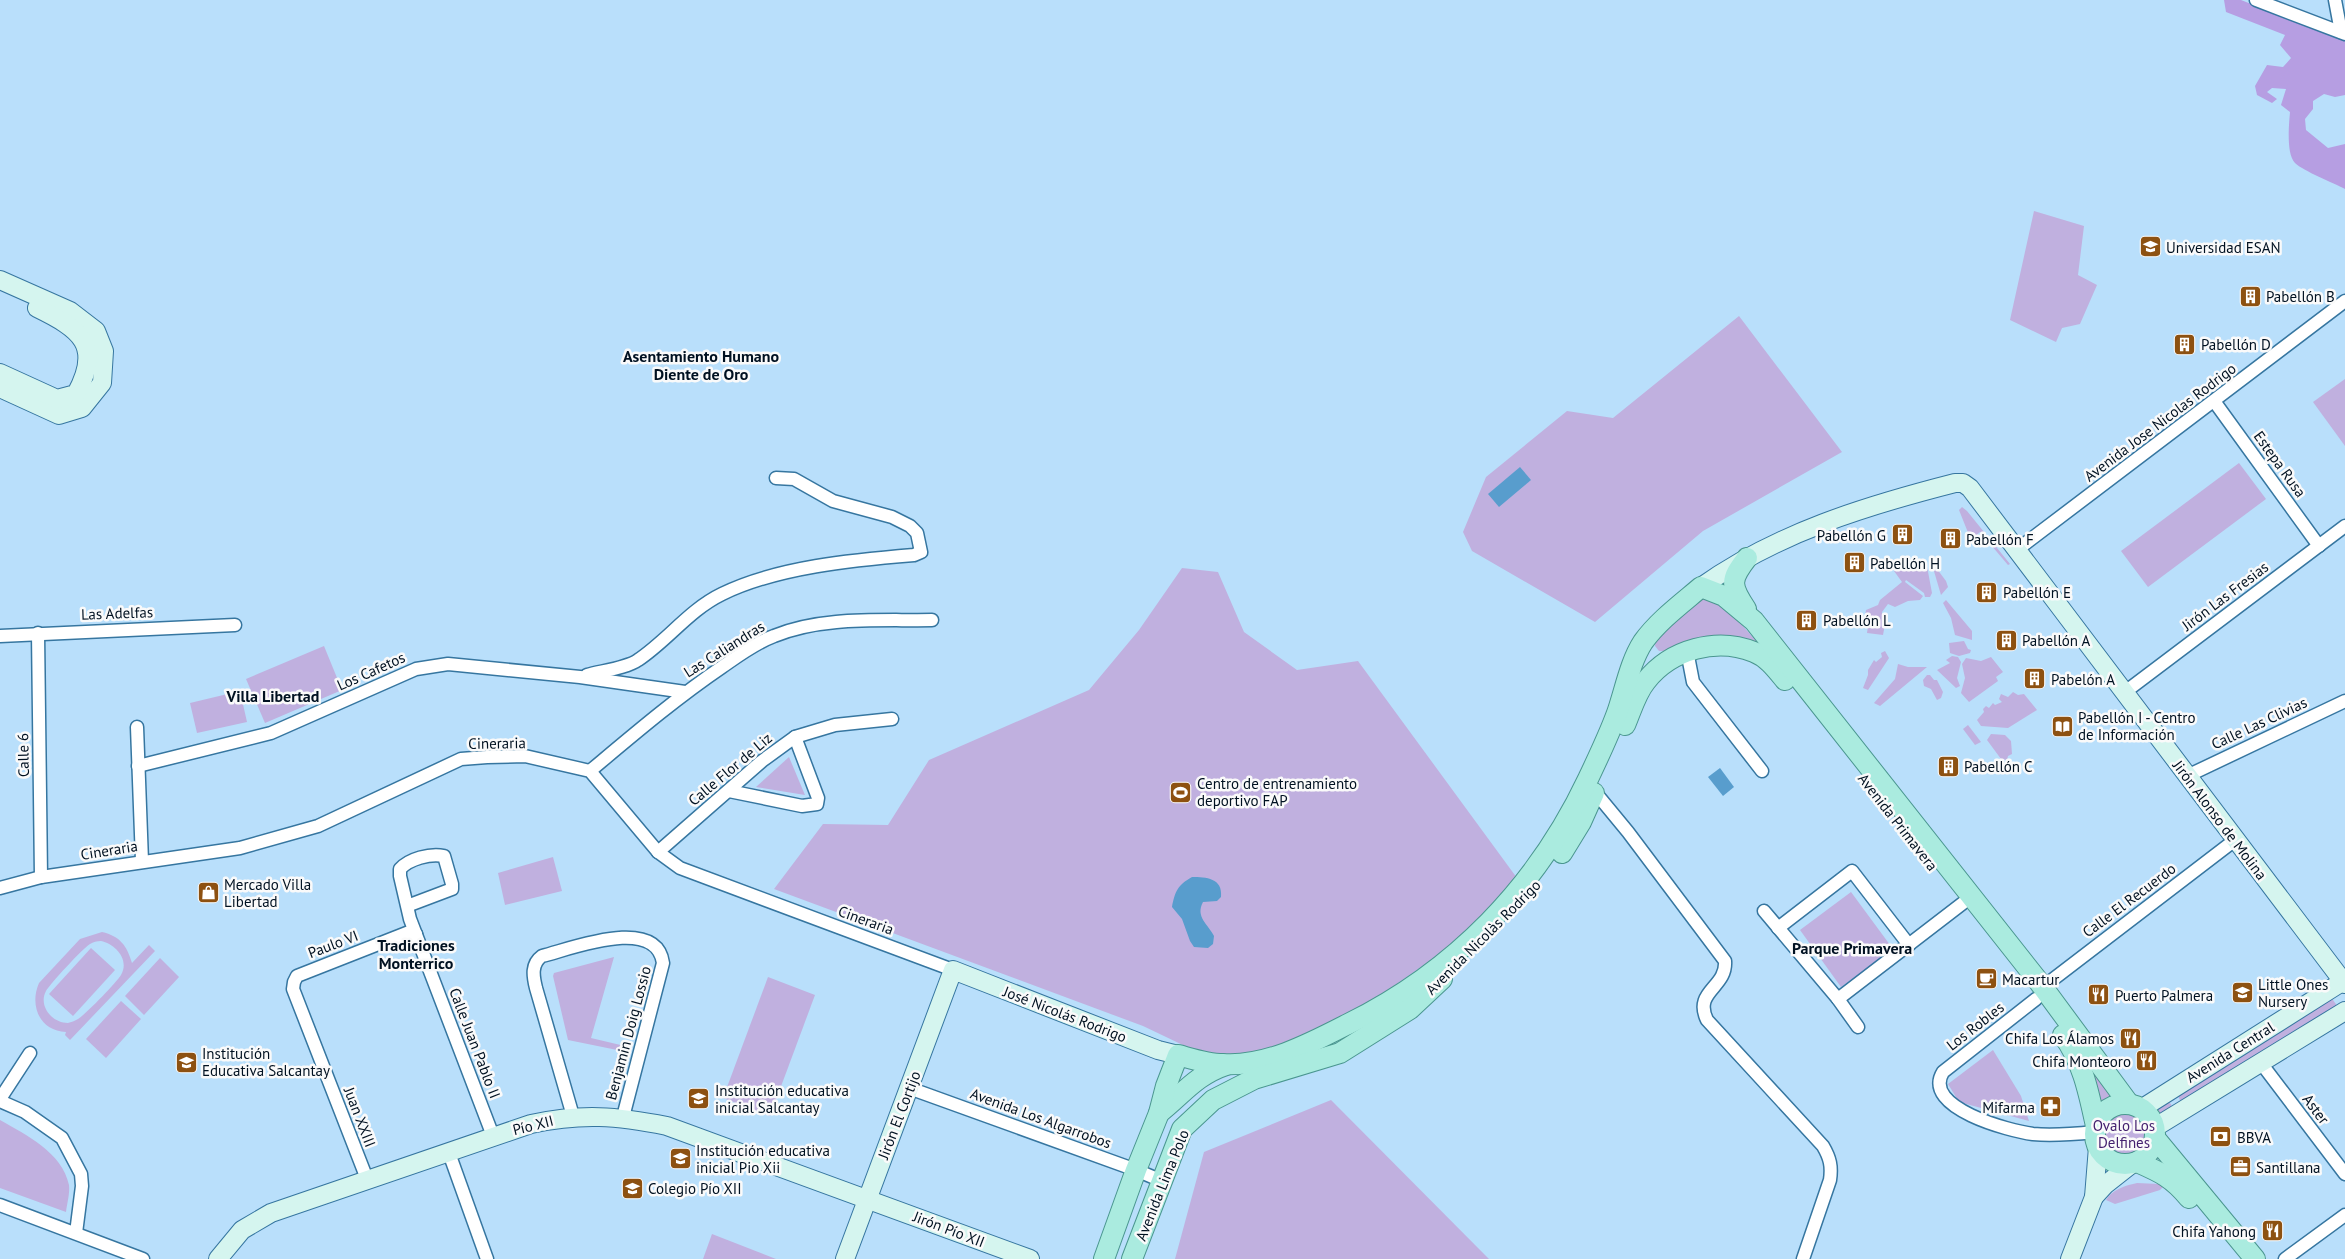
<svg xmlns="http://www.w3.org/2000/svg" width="2345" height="1259" viewBox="0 0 2345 1259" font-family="'PT Sans',sans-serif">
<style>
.green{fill:#c0b0df;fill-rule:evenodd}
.forest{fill:#b69ee2}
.water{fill:#589dcd}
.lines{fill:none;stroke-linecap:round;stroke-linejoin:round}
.street-casing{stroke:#3676a0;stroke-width:15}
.secondary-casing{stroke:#3676a0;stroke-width:20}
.primary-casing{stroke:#4a968f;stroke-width:22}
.street{stroke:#fff;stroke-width:12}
.secondary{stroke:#d5f5ef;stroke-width:18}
.primary{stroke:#aaebdf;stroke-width:20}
.labels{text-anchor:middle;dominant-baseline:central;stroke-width:5;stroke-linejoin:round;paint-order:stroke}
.poi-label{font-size:15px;fill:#001121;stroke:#fafafa;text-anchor:start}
.street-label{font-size:15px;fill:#001121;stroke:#fafafa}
.park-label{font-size:15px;fill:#44216f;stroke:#fafafa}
.neighbourhood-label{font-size:16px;font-weight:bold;fill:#001121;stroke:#fafafa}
</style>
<rect width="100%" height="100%" fill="#b9dffb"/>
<g class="green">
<path d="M 2034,211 L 2084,226 L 2078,275 L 2097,285 L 2080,324 L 2062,328 L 2056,342 L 2010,320 Z"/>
<path d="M 1739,316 L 1842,452 L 1703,531 L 1595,622 L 1472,551 L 1463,532 L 1486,477 L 1567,411 L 1613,418 Z"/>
<path d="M 2345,379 L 2345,446 L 2313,402 Z"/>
<path d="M 2239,463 L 2266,499 L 2148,587 L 2121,551 Z"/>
<path d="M 1962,507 L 1967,511 L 2010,564 L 2008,565 L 1980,532 L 1971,540 L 1959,510 Z"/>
<path d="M 1908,558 L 1913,564 L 1926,561 L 1932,593 L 1930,597 L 1925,597 L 1924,593 L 1906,580 L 1905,582 L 1923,596 L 1920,600 L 1908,601 L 1895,607 L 1888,604 L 1882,612 L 1882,621 L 1885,624 L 1883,635 L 1867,633 L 1868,626 L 1864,622 L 1866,610 L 1878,605 L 1880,600 L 1902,582 L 1894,571 Z"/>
<path d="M 1931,561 L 1946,581 L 1948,587 L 1941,595 Z"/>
<path d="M 1182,568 L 1218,572 L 1244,632 L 1297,670 L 1358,661 L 1517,878 L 1458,941 L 1384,993 L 1281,1050 L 1228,1057 L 1187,1047 L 1143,1026 L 774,889 L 823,824 L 888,825 L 929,760 L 1089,690 L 1139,630 Z"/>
<path d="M 1702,597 L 1718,598 L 1767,653 L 1659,651 L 1655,646 L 1656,638 Z"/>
<path d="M 1946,600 L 1972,631 L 1972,640 L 1955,635 L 1951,618 L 1943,603 Z"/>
<path d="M 1964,641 L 1968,649 L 1971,650 L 1970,653 L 1959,656 L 1950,653 L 1949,643 Z"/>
<path d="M 324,646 L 342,690 L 265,723 L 246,679 Z"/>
<path d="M 1885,651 L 1889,658 L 1868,690 L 1863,688 L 1868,675 L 1868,670 L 1874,660 L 1876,662 L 1882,657 L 1881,653 Z"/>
<path d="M 1952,656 L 1958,657 L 1961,662 L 1957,678 L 1960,686 L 1956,688 L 1937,670 L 1950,663 L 1946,660 Z"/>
<path d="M 1991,657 L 2003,672 L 1996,677 L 1998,681 L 1969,702 L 1961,693 L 1965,678 L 1962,664 L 1966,658 L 1981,661 Z"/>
<path d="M 1898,664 L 1908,667 L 1927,667 L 1880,706 L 1874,703 L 1895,679 Z"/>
<path d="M 1927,675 L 1930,675 L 1934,680 L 1937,680 L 1943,692 L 1941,698 L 1937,700 L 1931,689 L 1924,686 L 1923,680 Z"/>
<path d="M 240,691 L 247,722 L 197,733 L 190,703 Z"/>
<path d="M 2013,692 L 2018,695 L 2024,694 L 2037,710 L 2008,728 L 1981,726 L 1977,720 L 1984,712 L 1983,709 L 1986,706 L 1989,708 L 1993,703 L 1995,705 L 2002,702 L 1999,699 L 2001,694 L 2008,697 Z"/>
<path d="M 1968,725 L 1981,742 L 1975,745 L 1963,729 Z"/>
<path d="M 1991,734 L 2005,735 L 2011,741 L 2012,754 L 2008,756 L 2007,760 L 2001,759 L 1987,740 Z"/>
<path d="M 789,757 L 805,795 L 756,787 Z"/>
<path d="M 553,857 L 562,891 L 505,905 L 498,873 Z"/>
<path d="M 1851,892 L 1893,949 L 1841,987 L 1800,930 Z"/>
<path d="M 102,932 C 120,936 127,946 132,963 L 149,945 L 155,951 L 70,1040 L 65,1035 L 66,1032 C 40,1031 29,1006 39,983 L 80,939 ZM 101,941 C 115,944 130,959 121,975 C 117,982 85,1015 78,1019 C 75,1021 71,1022 68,1023 C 52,1023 38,1006 46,991 C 49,985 84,947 90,944 C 93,942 97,941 101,941 Z"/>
<path d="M 91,948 L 115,970 L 73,1016 L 49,994 Z"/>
<path d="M 614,957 L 591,1038 L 629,1047 L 627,1052 L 568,1040 L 553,976 L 554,973 Z"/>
<path d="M 160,958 L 179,977 L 144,1015 L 125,996 Z"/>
<path d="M 768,977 L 815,995 L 770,1116 L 723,1098 Z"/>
<path d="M 2331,997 L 2340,1010 L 2182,1105 L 2176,1091 Z"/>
<path d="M 121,1001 L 141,1019 L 106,1058 L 86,1039 Z"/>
<path d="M 1993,1050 L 2021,1096 L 2029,1121 L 1959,1102 L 1948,1084 Z"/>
<path d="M 2085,1058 L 2117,1098 L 2100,1104 Z"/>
<path d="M 1331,1100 L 1489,1259 L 1175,1259 L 1204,1152 Z"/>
<path d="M 2168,1102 L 2171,1104 L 2172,1109 L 2157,1118 L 2154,1117 L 2153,1112 Z"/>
<circle cx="2125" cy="1134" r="23"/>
<path d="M 0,1120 C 26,1135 62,1152 69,1185 C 70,1193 67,1204 66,1212 L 0,1188 Z"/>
<path d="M 2137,1183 L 2159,1184 L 2163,1187 L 2160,1190 L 2115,1204 L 2106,1200 C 2111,1190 2127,1185 2137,1183 Z"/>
<path d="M 712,1234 L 776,1259 L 703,1259 Z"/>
</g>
<path class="forest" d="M 2224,0 L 2241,0 L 2345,41 L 2345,95 L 2335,97 L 2324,94 L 2313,101 L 2313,109 L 2305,119 L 2306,130 L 2328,148 L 2345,144 L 2345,189 C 2334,183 2303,171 2295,163 C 2286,154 2289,124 2290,112 L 2281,105 L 2286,89 L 2272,88 L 2267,92 L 2277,99 L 2272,103 L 2257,95 L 2255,86 L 2267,65 L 2283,67 L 2291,58 L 2280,45 L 2285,35 L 2226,12 Z"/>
<g class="water">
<path d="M 1520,467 L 1531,480 L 1499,507 L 1488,494 Z"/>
<path d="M 1720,768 L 1734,787 L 1723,796 L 1708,777 Z"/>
<path d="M 1192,877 C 1206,877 1223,878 1221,897 L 1217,901 L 1203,902 C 1195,917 1208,924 1214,936 L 1213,944 L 1208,948 L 1194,947 L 1190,941 L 1182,919 L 1172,907 C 1175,891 1178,885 1192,877 Z"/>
</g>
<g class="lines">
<defs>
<g id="street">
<path d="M 2256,0 L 2345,34"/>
<path d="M 2335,0 L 2341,32"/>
<path d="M 2214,401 L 2319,546"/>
<path d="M 2018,549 L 2345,301"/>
<path d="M 38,633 L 41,877"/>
<path d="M 0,636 L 235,625"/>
<path d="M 1687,651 L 1693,682 L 1762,771"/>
<path d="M 587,675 C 601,671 627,668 638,660 C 668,640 689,610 722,594 C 777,567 853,560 914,555 L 921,552 L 917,533 L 910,526 L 892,517 L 833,501 L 794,479 L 776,478"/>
<path d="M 2125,692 L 2345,526"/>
<path d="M 137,727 L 142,861"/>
<path d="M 138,766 L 271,733 L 416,669 L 448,664 L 580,677 L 685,692"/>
<path d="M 590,771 C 633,735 675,699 722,667 C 738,656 755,643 774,636 C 822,616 881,621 932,620"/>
<path d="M 2187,776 L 2345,701"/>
<path d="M 729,791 L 802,806 L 817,804 L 818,798 L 795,737"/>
<path d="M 1595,792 L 1628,832 L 1725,961 C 1727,988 1693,991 1707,1020 L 1823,1146 C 1830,1158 1832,1166 1830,1180 L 1803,1259"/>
<path d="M 658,852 L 762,761 L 795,737 L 835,725 L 892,719"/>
<path d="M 0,888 L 41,877 L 240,848 L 318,826 L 461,759 L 487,757 L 525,756 L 590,771 L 658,852 L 680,868 L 953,970"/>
<path d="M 407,906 L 452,889 L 452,884 L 444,856 C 430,853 409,859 400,869 L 400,876 L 410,919 L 493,1136"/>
<path d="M 1764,911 L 1838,999 L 1858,1027"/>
<path d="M 1778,928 L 1852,871 L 1909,945"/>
<path d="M 2043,987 L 2235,840"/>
<path d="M 1838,999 L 1963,903"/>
<path d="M 2036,999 L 1943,1072 C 1921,1108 2010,1131 2033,1134 C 2053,1136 2075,1134 2095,1132"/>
<path d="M 2261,1063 L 2345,1174"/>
<path d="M 909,1088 L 1136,1170 L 1162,1181"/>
<path d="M 0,1099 L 30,1053"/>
<path d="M 0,1101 L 25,1112 L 62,1138 L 81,1174 L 82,1186 L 76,1233"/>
<path d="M 573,1116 L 536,988 C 533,976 531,964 542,956 C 571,949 656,915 663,963 L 623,1117"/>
<path d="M 449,1153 L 487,1259"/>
<path d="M 367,1179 L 293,989 L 294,982 L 297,976 L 409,932 L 416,934"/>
<path d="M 0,1205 L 143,1259"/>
<path d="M 2285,1259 L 2345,1215"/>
</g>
<g id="secondary">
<path d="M 0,280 L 70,311 L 96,331 L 104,351 L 102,383 L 82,408 L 59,415 L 0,388"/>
<path d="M 0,373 L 57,399 L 76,394 C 103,345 80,329 37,308"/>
<path d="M 1701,587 C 1777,533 1865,506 1955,483 L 1963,483 L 1970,488 L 2345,984"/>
<path d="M 2141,1109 L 2345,980"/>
<path d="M 2154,1128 L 2345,1011"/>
<path d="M 2094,1197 L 2105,1185 L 2133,1163"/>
<path d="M 218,1259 L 242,1230 L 271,1213 L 531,1124 C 582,1113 617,1116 667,1126 L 1030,1259"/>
<path d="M 845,1259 L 953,970 L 1158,1050 L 1178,1055"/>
<path d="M 2070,1259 L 2094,1197 L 2098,1147"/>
</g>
<g id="primary">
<path d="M 1746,609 C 1730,585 1730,580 1747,558"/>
<path d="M 1625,725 C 1631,711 1636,693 1646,681 C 1671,649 1717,637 1754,652 C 1767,657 1776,669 1785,680"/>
<path d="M 1562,853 L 1581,822 L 1594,793"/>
<path d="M 2063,1035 C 2083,1062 2089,1094 2096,1126"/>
<circle cx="2125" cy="1134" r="30"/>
<path d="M 1159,1113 C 1183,1094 1196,1075 1226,1065"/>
<path d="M 2155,1138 L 2255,1259"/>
<path d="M 2137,1162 C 2160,1172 2173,1178 2189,1198"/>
<path d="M 1104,1259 L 1136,1170 L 1159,1113 L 1166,1086 L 1178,1055 C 1193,1059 1208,1064 1223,1064 C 1266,1067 1311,1043 1348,1024 C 1455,971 1537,887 1588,779 C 1598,758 1609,735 1617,713 C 1625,690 1630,662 1643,642 C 1658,621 1681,604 1701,587 L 1724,596 L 1754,621 L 2039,982 L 2129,1104"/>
<path d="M 1132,1259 L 1182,1129 L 1213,1100 L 1254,1079 L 1340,1053 L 1410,1009 L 1442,979"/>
</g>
</defs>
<use href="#street" class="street-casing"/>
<use href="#secondary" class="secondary-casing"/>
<use href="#primary" class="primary-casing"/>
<use href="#street" class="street"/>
<use href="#secondary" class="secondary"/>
<use href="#primary" class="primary"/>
</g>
<defs>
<symbol id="university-square" viewBox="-11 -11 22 22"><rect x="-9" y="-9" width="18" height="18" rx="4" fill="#8d5111" stroke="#fafafa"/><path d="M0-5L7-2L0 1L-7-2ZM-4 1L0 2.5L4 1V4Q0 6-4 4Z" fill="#fff"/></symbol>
<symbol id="building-square" viewBox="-11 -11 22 22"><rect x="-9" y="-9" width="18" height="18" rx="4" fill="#8d5111" stroke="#fafafa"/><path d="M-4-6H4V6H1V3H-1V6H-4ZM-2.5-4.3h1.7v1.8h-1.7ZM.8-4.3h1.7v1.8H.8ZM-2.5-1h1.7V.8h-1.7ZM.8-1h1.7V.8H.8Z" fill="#fff"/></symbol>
<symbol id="library-square" viewBox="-11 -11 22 22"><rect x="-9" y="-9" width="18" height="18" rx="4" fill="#8d5111" stroke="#fafafa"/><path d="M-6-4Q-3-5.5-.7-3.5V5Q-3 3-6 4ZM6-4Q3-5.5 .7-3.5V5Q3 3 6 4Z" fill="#fff"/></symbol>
<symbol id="stadium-square" viewBox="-11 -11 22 22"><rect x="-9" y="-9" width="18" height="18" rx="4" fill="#8d5111" stroke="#fafafa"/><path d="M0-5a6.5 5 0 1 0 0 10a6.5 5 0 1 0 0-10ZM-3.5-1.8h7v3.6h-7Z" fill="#fff"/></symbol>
<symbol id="shop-square" viewBox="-11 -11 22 22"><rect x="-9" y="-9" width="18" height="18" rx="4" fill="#8d5111" stroke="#fafafa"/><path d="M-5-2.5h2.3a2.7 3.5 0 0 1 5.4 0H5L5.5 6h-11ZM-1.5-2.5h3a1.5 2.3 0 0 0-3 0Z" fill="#fff"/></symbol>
<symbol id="cafe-square" viewBox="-11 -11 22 22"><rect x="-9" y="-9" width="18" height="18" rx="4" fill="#8d5111" stroke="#fafafa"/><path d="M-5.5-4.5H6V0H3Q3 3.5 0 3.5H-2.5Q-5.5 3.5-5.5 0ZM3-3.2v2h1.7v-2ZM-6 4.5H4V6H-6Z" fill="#fff"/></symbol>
<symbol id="school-square" viewBox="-11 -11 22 22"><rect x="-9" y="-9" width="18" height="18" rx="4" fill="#8d5111" stroke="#fafafa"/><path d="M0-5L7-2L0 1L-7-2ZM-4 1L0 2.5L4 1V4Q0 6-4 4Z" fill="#fff"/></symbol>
<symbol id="restaurant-square" viewBox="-11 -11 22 22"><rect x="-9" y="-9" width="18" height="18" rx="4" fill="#8d5111" stroke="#fafafa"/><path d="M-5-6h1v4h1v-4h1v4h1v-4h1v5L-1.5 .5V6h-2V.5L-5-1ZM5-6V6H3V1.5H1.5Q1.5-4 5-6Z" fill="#fff"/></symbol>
<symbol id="pharmacy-square" viewBox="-11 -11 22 22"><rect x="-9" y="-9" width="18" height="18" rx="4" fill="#8d5111" stroke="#fafafa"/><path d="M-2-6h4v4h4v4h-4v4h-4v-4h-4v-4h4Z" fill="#fff"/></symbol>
<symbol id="bank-square" viewBox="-11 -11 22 22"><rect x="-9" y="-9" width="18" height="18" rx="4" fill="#8d5111" stroke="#fafafa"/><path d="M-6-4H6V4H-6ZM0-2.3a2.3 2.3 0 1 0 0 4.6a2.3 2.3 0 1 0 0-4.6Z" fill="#fff"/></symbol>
<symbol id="office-square" viewBox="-11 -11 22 22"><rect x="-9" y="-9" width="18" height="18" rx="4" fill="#8d5111" stroke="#fafafa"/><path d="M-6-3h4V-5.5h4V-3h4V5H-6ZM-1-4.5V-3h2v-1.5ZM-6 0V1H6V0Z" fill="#fff"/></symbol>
</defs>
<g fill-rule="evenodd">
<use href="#university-square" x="2138" y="234" width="25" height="25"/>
<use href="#building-square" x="2238" y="284" width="25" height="25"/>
<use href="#building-square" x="2172" y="332" width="25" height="25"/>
<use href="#building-square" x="1890" y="522" width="25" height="25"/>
<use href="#building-square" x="1938" y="526" width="25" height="25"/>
<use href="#building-square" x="1842" y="550" width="25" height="25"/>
<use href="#building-square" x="1974" y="580" width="25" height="25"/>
<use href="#building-square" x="1794" y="608" width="25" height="25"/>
<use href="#building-square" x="1994" y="628" width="25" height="25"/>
<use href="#building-square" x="2022" y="666" width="25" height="25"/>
<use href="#library-square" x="2050" y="714" width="25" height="25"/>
<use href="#building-square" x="1936" y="754" width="25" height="25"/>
<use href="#stadium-square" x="1168" y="780" width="25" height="25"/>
<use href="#shop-square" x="196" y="880" width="25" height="25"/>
<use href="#cafe-square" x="1974" y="966" width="25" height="25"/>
<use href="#school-square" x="2230" y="980" width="25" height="25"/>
<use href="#restaurant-square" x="2086" y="982" width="25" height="25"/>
<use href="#restaurant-square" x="2118" y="1026" width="25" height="25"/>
<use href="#restaurant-square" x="2134" y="1048" width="25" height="25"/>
<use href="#school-square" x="174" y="1050" width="25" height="25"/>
<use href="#school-square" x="686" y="1086" width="25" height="25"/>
<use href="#pharmacy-square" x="2038" y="1094" width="25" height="25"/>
<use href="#bank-square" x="2208" y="1124" width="25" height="25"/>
<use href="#school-square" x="668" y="1146" width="25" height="25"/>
<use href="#office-square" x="2228" y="1154" width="25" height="25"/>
<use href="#school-square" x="620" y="1176" width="25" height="25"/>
<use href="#restaurant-square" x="2260" y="1218" width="25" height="25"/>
</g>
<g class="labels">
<g class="poi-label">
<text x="2166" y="247">Universidad ESAN</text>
<text x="2266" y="296">Pabellón B</text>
<text x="2201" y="344">Pabellón D</text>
<text x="1886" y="535" text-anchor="end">Pabellón G</text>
<text x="1966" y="539">Pabellón F</text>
<text x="1870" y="563">Pabellón H</text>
<text x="2003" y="592">Pabellón E</text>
<text x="1823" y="620">Pabellón L</text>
<text x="2022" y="640">Pabellón A</text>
<text x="2051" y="679">Pabelón A</text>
<text x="2078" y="717">Pabellón I - Centro<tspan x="2078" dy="17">de Información</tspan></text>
<text x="1964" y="766">Pabellón C</text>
<text x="1197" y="783">Centro de entrenamiento<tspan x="1197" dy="17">deportivo FAP</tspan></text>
<text x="224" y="884">Mercado Villa<tspan x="224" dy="17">Libertad</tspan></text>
<text x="2002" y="979">Macartur</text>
<text x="2258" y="984">Little Ones<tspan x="2258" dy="17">Nursery</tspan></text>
<text x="2115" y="995">Puerto Palmera</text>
<text x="2114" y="1038" text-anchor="end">Chifa Los Álamos</text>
<text x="202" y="1053">Institución<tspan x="202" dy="17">Educativa Salcantay</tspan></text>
<text x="2131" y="1061" text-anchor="end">Chifa Monteoro</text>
<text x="715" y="1090">Institución educativa<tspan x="715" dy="17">inicial Salcantay</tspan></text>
<text x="2035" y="1107" text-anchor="end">Mifarma</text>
<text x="2237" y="1137">BBVA</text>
<text x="696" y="1150">Institución educativa<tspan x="696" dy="17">inicial Pio Xii</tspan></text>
<text x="2256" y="1167">Santillana</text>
<text x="648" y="1188">Colegio Pío XII</text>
<text x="2256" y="1231" text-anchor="end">Chifa Yahong</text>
</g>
<g class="street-label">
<text transform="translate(2160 422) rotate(-37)">Avenida Jose Nicolas Rodrigo</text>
<text transform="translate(2280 464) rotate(54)">Estepa Rusa</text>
<text transform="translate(2225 596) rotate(-37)">Jirón Las Fresias</text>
<text transform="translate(117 613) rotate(-2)">Las Adelfas</text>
<text transform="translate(724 649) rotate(-32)">Las Caliandras</text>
<text transform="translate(371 671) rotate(-24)">Los Cafetos</text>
<text transform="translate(2259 723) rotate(-25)">Calle Las Clivias</text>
<text transform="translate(497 743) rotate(-1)">Cineraria</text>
<text transform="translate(23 755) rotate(-91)">Calle 6</text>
<text transform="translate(730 769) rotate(-40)">Calle Flor de Liz</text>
<text transform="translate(2220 820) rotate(53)">Jirón Alonso de Molina</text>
<text transform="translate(1898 822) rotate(52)">Avenida Primavera</text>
<text transform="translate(109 850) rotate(-9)">Cineraria</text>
<text transform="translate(2129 900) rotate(-37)">Calle El Recuerdo</text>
<text transform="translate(866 920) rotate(20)">Cineraria</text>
<text transform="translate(1483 937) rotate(-45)">Avenida Nicolàs Rodrigo</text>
<text transform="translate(333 944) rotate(-21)">Paulo VI</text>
<text transform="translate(1065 1014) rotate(21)">José Nicolás Rodrigo</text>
<text transform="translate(1975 1026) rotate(-38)">Los Robles</text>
<text transform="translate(628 1033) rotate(-75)">Benjamin Doig Lossio</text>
<text transform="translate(475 1043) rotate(69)">Calle Juan Pablo II</text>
<text transform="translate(2230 1052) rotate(-32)">Avenida Central</text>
<text transform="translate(2316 1109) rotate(53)">Aster</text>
<text transform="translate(899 1115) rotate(-69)">Jirón El Cortijo</text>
<text transform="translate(360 1117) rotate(69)">Juan XXIII</text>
<text transform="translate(1041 1118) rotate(20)">Avenida Los Algarrobos</text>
<text transform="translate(533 1125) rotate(-14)">Pío XII</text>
<text transform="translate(1162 1185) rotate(-68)">Avenida Lima Polo</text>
<text transform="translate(949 1229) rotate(21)">Jirón Pío XII</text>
</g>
<g class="park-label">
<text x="2124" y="1125">Ovalo Los<tspan x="2124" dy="17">Delfines</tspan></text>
</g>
<g class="neighbourhood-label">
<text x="701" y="356">Asentamiento Humano<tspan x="701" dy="18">Diente de Oro</tspan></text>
<text x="273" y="696">Villa Libertad</text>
<text x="416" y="945">Tradiciones<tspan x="416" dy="18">Monterrico</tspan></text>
<text x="1852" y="948">Parque Primavera</text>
</g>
</g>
</svg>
